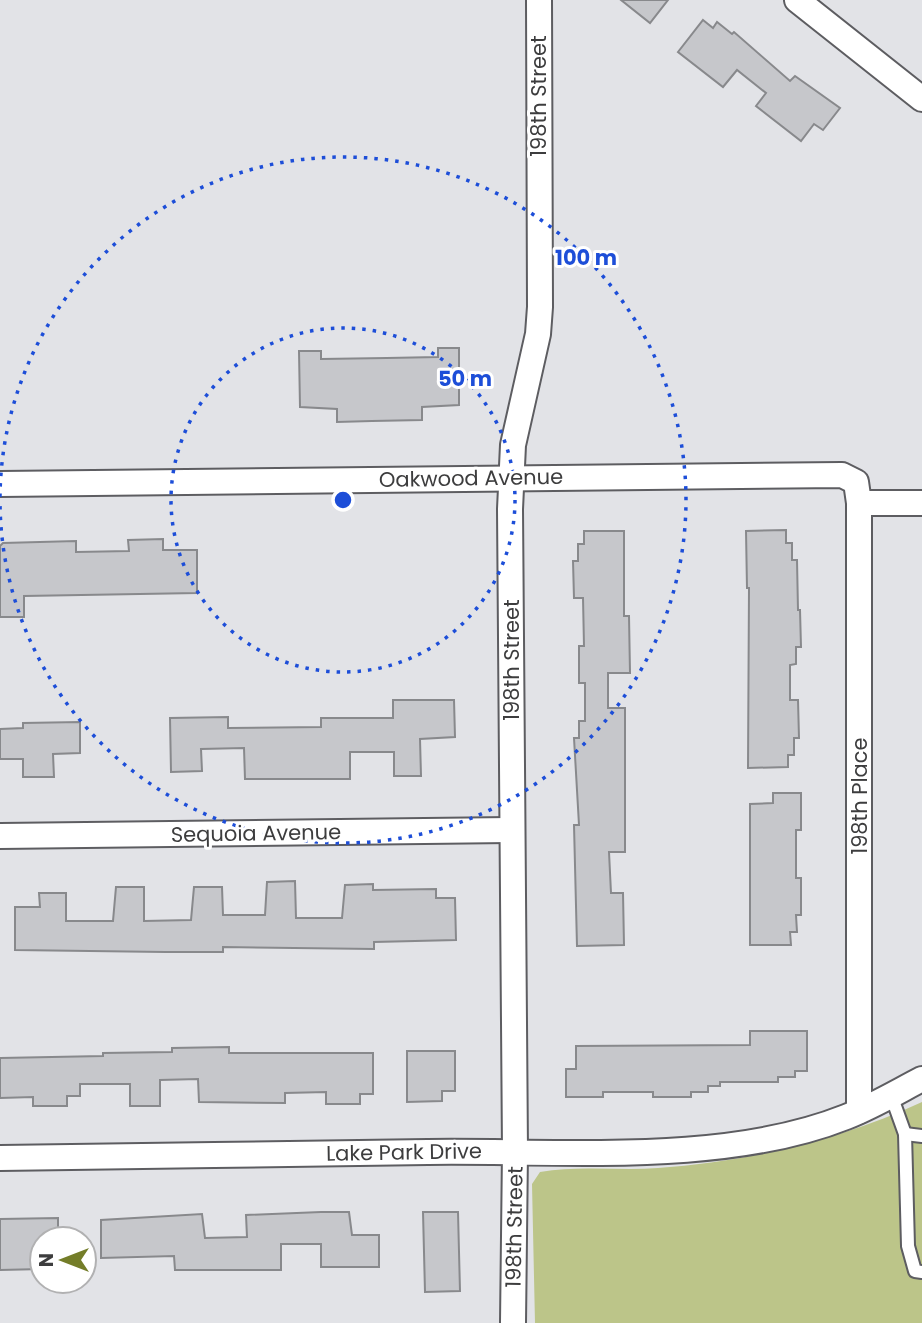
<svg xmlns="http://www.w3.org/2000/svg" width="922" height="1323" viewBox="0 0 922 1323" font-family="Poppins,sans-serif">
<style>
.green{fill:#bcc589}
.building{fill:#c6c7cb;stroke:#88898c;stroke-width:2}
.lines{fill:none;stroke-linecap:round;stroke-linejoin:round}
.service-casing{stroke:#5d5d61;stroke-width:16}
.minor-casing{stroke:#5d5d61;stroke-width:28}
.service{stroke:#fff;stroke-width:12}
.minor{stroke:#fff;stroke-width:24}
.ring{fill:none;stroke:#1d4ed8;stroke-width:3.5;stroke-dasharray:3.5 7}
.labels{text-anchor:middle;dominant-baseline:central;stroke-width:6;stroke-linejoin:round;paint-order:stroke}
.street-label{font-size:21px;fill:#3d3d3e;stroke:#fff}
.centre{fill:#1d4ed8;stroke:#fff;stroke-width:3.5}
.ring-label{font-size:21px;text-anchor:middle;font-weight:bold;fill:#1d4ed8;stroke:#fff;stroke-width:6;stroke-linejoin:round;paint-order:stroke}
</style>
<rect width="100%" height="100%" fill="#e2e3e7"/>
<path class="green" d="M 922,1102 L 922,1323 L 535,1323 L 532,1184 L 540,1172 C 579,1165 619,1171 658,1168 C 748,1162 840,1140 922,1102 Z"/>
<g class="building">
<path d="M 621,0 L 668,0 L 650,23 Z"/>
<path d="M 703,20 L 713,28 L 717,22 L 732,34 L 734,32 L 790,81 L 795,76 L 840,108 L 823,130 L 814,124 L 801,141 L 756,106 L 766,93 L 737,70 L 723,87 L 678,52 Z"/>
<path d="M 438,348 L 459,348 L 459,405 L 422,407 L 422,420 L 372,421 L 337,422 L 337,409 L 300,407 L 299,351 L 321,351 L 321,359 L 387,358 L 438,357 Z"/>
<path d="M 786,530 L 786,543 L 792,543 L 792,560 L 797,560 L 798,610 L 800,610 L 801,647 L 796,647 L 796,664 L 790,665 L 790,700 L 798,700 L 799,738 L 794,738 L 794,755 L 788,755 L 788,767 L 748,768 L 749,588 L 747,588 L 746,531 Z"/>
<path d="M 584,531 L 624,531 L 624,616 L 629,616 L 630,673 L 608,673 L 608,708 L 625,708 L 625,852 L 609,852 L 611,893 L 623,893 L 624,945 L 577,946 L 574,825 L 579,825 L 574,738 L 579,738 L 579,721 L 585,721 L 585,683 L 579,683 L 579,646 L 584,646 L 583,598 L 574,598 L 573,561 L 578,561 L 578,544 L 584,544 Z"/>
<path d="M 163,539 L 163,550 L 197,550 L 197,593 L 24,596 L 24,617 L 0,617 L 0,546 L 3,543 L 76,541 L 76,552 L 129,551 L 128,540 Z"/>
<path d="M 393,700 L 454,700 L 455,737 L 420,739 L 421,776 L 394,776 L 394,752 L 350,752 L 350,779 L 245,779 L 244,748 L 201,749 L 202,771 L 171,772 L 170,718 L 228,717 L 228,728 L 321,727 L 321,718 L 393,718 Z"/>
<path d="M 80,722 L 80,753 L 53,754 L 54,777 L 23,777 L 23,759 L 0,759 L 0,729 L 23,728 L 23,723 Z"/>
<path d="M 773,793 L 801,793 L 801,830 L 796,830 L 796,878 L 801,878 L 801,915 L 796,915 L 797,932 L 790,932 L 791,945 L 750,945 L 750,804 L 773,803 Z"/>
<path d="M 295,881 L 296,918 L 342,918 L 345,885 L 373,884 L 373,890 L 436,889 L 436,898 L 455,898 L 456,940 L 374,942 L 374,949 L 223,947 L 223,952 L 165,952 L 15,950 L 15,907 L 40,907 L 39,893 L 66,893 L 66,921 L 113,921 L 116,887 L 144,887 L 144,921 L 191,920 L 194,887 L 222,887 L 223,915 L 265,915 L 267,882 Z"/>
<path d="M 750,1031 L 807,1031 L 807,1071 L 795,1071 L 795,1077 L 778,1077 L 778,1082 L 720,1082 L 720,1086 L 708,1086 L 708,1092 L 691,1092 L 691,1097 L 653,1097 L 653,1092 L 603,1092 L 603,1097 L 566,1097 L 566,1069 L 576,1069 L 576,1046 L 750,1045 Z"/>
<path d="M 229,1047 L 229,1053 L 373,1053 L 373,1094 L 360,1094 L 360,1104 L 326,1104 L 326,1092 L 285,1093 L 285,1103 L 199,1102 L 198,1079 L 160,1080 L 160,1106 L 130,1106 L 130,1084 L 80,1084 L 80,1096 L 67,1096 L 67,1106 L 33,1106 L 33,1097 L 0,1098 L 0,1058 L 103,1056 L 103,1053 L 172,1052 L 172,1048 Z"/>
<path d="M 407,1051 L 455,1051 L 455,1091 L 442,1091 L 442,1101 L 407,1102 Z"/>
<path d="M 321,1212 L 349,1212 L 352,1235 L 379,1235 L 379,1267 L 321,1267 L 321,1244 L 281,1244 L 281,1270 L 175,1270 L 174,1256 L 101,1258 L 101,1220 L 202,1214 L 205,1238 L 247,1237 L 246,1215 Z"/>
<path d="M 423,1212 L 458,1212 L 460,1291 L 425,1292 Z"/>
<path d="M 58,1218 L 58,1239 L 42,1239 L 42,1269 L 0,1270 L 0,1219 Z"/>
</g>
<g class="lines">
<defs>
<g id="service">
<path d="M 891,1095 L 905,1134 L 908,1246 L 915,1271 L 922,1272"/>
<path d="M 905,1134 L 922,1136"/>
</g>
<g id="minor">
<path d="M 797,0 L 922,99"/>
<path d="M 0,484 L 842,475 L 856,482 L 859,503 L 859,1111"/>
<path d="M 859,503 L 922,503"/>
<path d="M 0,836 L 512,830"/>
<path d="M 0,1158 C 143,1156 285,1154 428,1152 C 559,1150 723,1166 846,1117 C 872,1107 897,1092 922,1079"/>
<path d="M 513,1323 L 515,1151 L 510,509 L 513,445 L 538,334 L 540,307 L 539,0"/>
</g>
</defs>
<use href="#service" class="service-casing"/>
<use href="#minor" class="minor-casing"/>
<use href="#service" class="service"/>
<use href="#minor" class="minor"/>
</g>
<g class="ring">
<circle cx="343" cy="500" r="172"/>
<path d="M0 497A343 343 0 1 1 0 503"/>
</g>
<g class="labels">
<g class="street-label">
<text transform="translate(538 96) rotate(-90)">198th Street</text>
<text transform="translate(471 478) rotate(-1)">Oakwood Avenue</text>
<text transform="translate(511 660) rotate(-90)">198th Street</text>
<text transform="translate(859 796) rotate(-90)">198th Place</text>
<text transform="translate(256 833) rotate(-1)">Sequoia Avenue</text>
<text transform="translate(404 1152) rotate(-1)">Lake Park Drive</text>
<text transform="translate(514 1227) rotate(-89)">198th Street</text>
</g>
</g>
<circle cx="343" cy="500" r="10" class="centre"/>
<g class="ring-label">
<text x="586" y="265">100 m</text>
<text x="465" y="386">50 m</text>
</g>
<g transform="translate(63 1260) rotate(270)"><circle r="33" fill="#ffffff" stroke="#b1b1b2" stroke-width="2"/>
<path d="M0-5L12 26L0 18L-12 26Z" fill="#747d29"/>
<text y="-10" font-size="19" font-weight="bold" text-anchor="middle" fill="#3d3d3e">N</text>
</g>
</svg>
